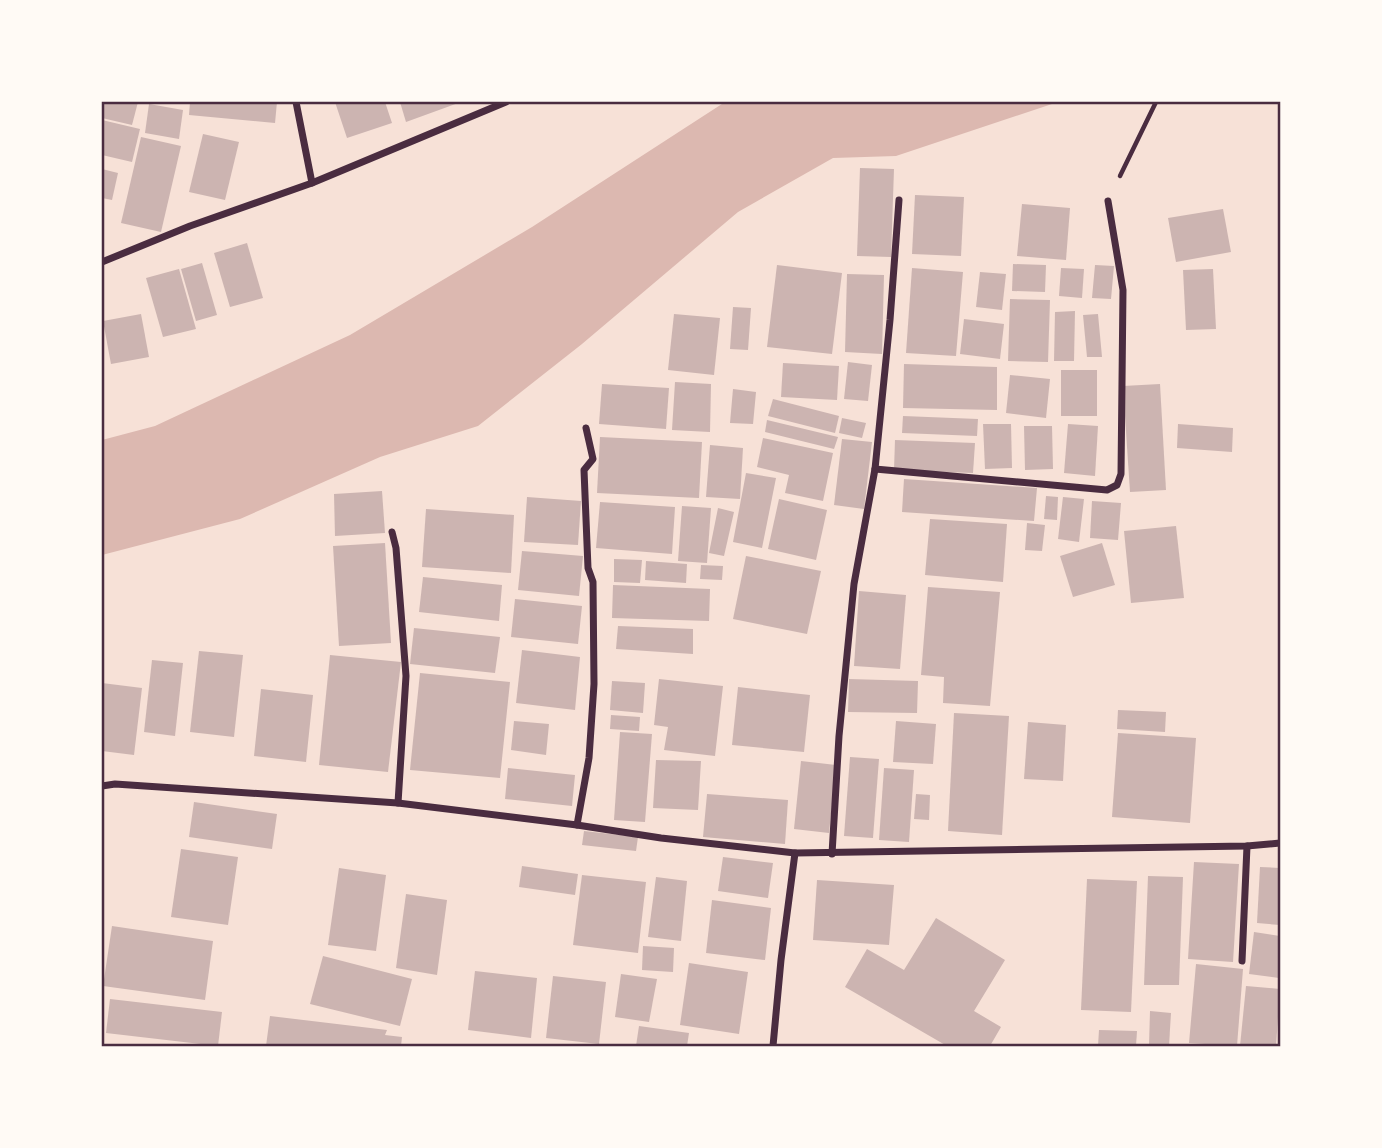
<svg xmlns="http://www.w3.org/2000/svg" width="1382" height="1148" viewBox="0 0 1382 1148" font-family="'Open Sans',sans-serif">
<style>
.water{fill:#dcb8b0}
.building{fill:#ccb4b1}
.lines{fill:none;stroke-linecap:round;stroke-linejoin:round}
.path{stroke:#4a2c40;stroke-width:4.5}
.minor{stroke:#4a2c40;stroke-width:7}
.neatline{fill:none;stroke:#4a2c40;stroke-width:2.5}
</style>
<rect width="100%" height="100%" fill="#f7e1d7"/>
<path class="water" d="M 725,102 L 1058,102 L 896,156 L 833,158 L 738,212 L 582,344 L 478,426 L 380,457 L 240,519 L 102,555 L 102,440 L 155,426 L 350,335 L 532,227 Z"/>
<g class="building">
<path d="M 102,102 L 138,102 L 132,125 L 102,118 Z"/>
<path d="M 190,102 L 277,102 L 275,123 L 189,115 Z"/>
<path d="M 335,102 L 385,102 L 392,123 L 347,138 Z"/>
<path d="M 400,102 L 461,102 L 406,122 Z"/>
<path d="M 149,104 L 183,110 L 179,139 L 145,133 Z"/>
<path d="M 102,120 L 140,129 L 132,162 L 102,155 Z"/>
<path d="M 203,134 L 239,142 L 225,200 L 189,192 Z"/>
<path d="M 141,137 L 181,146 L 161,232 L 121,223 Z"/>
<path d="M 860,168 L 894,169 L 891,257 L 857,256 Z"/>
<path d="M 102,169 L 118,173 L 112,200 L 102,198 Z"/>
<path d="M 915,195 L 964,197 L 961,256 L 912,254 Z"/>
<path d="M 1022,204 L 1070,208 L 1066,260 L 1017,256 Z"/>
<path d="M 1223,209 L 1231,252 L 1176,262 L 1168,218 Z"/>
<path d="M 247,243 L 263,298 L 230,307 L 214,253 Z"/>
<path d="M 202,263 L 217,315 L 196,321 L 181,269 Z"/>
<path d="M 1013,264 L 1046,265 L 1045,292 L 1012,291 Z"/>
<path d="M 777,265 L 842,273 L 832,354 L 767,347 Z"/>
<path d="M 1095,265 L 1114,266 L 1111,299 L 1092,298 Z"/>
<path d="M 912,268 L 963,272 L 956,356 L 906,353 Z"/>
<path d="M 1061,268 L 1084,269 L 1082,298 L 1059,296 Z"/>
<path d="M 179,269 L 196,329 L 163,337 L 146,278 Z"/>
<path d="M 1213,269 L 1216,329 L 1186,330 L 1183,270 Z"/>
<path d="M 980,272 L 1006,274 L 1002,310 L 976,307 Z"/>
<path d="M 847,274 L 884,275 L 882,354 L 845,352 Z"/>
<path d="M 1010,299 L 1050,300 L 1048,362 L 1008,361 Z"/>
<path d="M 733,307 L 751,308 L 748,350 L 730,349 Z"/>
<path d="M 1075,311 L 1074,361 L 1054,361 L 1055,312 Z"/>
<path d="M 141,314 L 149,357 L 111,364 L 103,321 Z"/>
<path d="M 674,314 L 720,318 L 714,375 L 668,370 Z"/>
<path d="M 1098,314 L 1102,357 L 1087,357 L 1083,315 Z"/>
<path d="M 964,319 L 1004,324 L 1000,359 L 960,354 Z"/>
<path d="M 848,362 L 872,365 L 868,401 L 844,399 Z"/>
<path d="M 783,363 L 839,366 L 837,400 L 781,397 Z"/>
<path d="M 904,364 L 997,367 L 997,410 L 903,408 Z"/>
<rect x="1061" y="370" width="36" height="46"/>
<path d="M 1010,375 L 1050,379 L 1046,418 L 1006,413 Z"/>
<path d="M 675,382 L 711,384 L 710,432 L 672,430 Z"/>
<path d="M 602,384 L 669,388 L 666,429 L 599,424 Z"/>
<path d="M 1160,384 L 1166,490 L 1130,492 L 1123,386 Z"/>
<path d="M 733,389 L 756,392 L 753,424 L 730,423 Z"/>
<path d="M 773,399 L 839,416 L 835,433 L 768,416 Z"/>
<path d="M 903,416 L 978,419 L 977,436 L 902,433 Z"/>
<path d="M 842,418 L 866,423 L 862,438 L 839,433 Z"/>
<path d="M 767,420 L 838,437 L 834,449 L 765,432 Z"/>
<path d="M 983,424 L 1011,424 L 1012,468 L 985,469 Z"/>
<path d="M 1068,424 L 1098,426 L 1095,476 L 1064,473 Z"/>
<path d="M 1178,424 L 1233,428 L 1232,452 L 1177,448 Z"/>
<path d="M 1024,426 L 1052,426 L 1053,469 L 1025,470 Z"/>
<path d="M 600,437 L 702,442 L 699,498 L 597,493 Z"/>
<path d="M 763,438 L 833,453 L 823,501 L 785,493 L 789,475 L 757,467 Z"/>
<path d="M 842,439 L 872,442 L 864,509 L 834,505 Z"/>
<path d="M 895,440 L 975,443 L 973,473 L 894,470 Z"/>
<path d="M 710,445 L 743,448 L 740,499 L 706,497 Z"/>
<path d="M 746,473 L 776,478 L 762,548 L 733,542 Z"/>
<path d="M 904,479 L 1037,488 L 1034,521 L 902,512 Z"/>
<path d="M 382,491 L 385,533 L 335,536 L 334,494 Z"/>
<path d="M 1046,496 L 1058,497 L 1057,520 L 1044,519 Z"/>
<path d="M 527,497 L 581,501 L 578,545 L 524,542 Z"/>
<path d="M 1063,497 L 1084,499 L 1079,542 L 1058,539 Z"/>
<path d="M 779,499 L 827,510 L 816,560 L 768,549 Z"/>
<path d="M 1092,501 L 1121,503 L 1118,540 L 1090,538 Z"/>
<path d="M 600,502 L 675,507 L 672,554 L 596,548 Z"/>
<path d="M 682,506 L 711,508 L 707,563 L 678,561 Z"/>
<path d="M 718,508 L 734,512 L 724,556 L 709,553 Z"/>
<path d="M 426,509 L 514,515 L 511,573 L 422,567 Z"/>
<path d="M 930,519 L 1007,524 L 1003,582 L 925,575 Z"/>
<path d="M 1027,523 L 1045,525 L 1042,551 L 1025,550 Z"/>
<path d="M 1176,526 L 1184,598 L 1131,603 L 1124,531 Z"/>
<path d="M 385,543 L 391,643 L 339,646 L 333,546 Z"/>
<path d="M 1102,543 L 1115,585 L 1073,597 L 1060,556 Z"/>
<path d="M 522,551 L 583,556 L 579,596 L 518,590 Z"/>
<path d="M 746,556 L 821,571 L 807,634 L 733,619 Z"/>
<path d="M 614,559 L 642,560 L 640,583 L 614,582 Z"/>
<path d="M 646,561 L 687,564 L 686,583 L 645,580 Z"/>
<path d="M 701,565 L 723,566 L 722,580 L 700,579 Z"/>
<path d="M 423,577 L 502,585 L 499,621 L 419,612 Z"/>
<path d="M 613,585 L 710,589 L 709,621 L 612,618 Z"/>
<path d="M 928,587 L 1000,592 L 990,706 L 943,703 L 944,677 L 921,675 Z"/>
<path d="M 859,591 L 906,595 L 900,669 L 854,666 Z"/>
<path d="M 515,599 L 582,606 L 578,644 L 511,637 Z"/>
<path d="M 618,626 L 693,629 L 693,654 L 616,649 Z"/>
<path d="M 414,628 L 500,637 L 495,673 L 410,664 Z"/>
<path d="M 522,650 L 580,657 L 575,710 L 516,703 Z"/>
<path d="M 199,651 L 243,655 L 234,737 L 190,732 Z"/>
<path d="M 330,655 L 401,662 L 388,772 L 319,765 Z"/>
<path d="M 152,660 L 183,663 L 175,736 L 144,732 Z"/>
<path d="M 420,673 L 510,682 L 500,778 L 410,770 Z"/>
<path d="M 659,679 L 723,686 L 715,756 L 664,750 L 668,727 L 654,725 Z"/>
<path d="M 849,679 L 918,681 L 917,713 L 848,712 Z"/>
<path d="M 612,681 L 645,683 L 643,713 L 610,710 Z"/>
<path d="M 102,683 L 142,688 L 134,755 L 102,751 Z"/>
<path d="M 738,687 L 810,695 L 804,752 L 732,745 Z"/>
<path d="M 261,689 L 313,695 L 306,762 L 254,756 Z"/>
<path d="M 1118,710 L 1166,712 L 1165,732 L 1117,729 Z"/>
<path d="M 954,713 L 1009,716 L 1002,835 L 948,831 Z"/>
<path d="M 611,715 L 640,717 L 639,731 L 610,729 Z"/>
<path d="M 514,721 L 549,724 L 546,755 L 511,750 Z"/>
<path d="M 896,721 L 936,724 L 933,764 L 893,762 Z"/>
<path d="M 1028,722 L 1066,725 L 1063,781 L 1024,779 Z"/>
<path d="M 620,732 L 652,734 L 645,822 L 614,820 Z"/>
<path d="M 1118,733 L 1196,738 L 1190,823 L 1112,817 Z"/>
<path d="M 850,757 L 879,759 L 873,838 L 844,836 Z"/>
<path d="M 656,760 L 701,761 L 698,810 L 653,808 Z"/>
<path d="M 801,761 L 836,765 L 829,833 L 794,829 Z"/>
<path d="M 508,768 L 575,775 L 572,806 L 505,799 Z"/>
<path d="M 884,768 L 914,770 L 909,842 L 879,840 Z"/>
<path d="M 707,794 L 788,800 L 785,844 L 703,837 Z"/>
<path d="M 916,794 L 930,795 L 929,820 L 914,819 Z"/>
<path d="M 194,802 L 277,814 L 272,849 L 189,837 Z"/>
<path d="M 584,831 L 638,837 L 636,851 L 582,845 Z"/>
<path d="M 181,849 L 238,857 L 228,925 L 171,917 Z"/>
<path d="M 723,857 L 773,863 L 768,898 L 718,891 Z"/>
<path d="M 1194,862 L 1239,864 L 1233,962 L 1188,959 Z"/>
<path d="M 522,866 L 578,874 L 575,895 L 519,887 Z"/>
<path d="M 1260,867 L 1280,868 L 1280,925 L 1257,923 Z"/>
<path d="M 339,868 L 386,875 L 376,951 L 328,945 Z"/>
<path d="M 582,875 L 646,882 L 638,953 L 573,945 Z"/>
<path d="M 1148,876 L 1183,877 L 1179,985 L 1144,985 Z"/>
<path d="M 656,877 L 687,881 L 681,941 L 648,937 Z"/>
<path d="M 1087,879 L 1137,881 L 1131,1012 L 1081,1010 Z"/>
<path d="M 817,880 L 894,885 L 889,945 L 813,940 Z"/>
<path d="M 406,894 L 447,900 L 437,975 L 396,968 Z"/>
<path d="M 712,900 L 771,908 L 765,960 L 706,953 Z"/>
<path d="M 936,918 L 1005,960 L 974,1011 L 1001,1027 L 990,1046 L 947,1046 L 845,987 L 867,949 L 904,970 Z"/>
<path d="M 112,926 L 213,941 L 205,1000 L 103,986 Z"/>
<path d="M 1254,932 L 1280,936 L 1279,978 L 1249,974 Z"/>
<path d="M 643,946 L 674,948 L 673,972 L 642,970 Z"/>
<path d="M 323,956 L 412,979 L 400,1026 L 310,1004 Z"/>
<path d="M 689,963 L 748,972 L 739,1034 L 680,1025 Z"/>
<path d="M 1196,964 L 1243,969 L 1237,1046 L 1189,1043 Z"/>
<path d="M 475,971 L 537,978 L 531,1038 L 468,1030 Z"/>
<path d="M 621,974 L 657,979 L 649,1022 L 615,1017 Z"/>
<path d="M 553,976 L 606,982 L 599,1044 L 546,1038 Z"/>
<path d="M 1246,986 L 1280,989 L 1276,1046 L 1240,1046 Z"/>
<path d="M 110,999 L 222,1012 L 218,1046 L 106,1033 Z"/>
<path d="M 1150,1011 L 1171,1013 L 1169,1046 L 1149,1046 Z"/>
<path d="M 270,1016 L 387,1030 L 385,1035 L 402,1037 L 401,1046 L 266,1046 Z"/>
<path d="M 639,1026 L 689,1033 L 687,1046 L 636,1046 Z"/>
<path d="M 1099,1030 L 1137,1031 L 1136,1046 L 1098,1046 Z"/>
</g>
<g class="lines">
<path class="path" d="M 1120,176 L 1156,102"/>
<g class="minor">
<path d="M 296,102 L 312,183"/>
<path d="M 102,262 L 190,226 L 312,183 L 506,102"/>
<path d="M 875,469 L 1107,490 L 1117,485 L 1121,474 L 1123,290 L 1108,201"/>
<path d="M 392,532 L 396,548 L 406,676 L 398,803"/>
<path d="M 102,786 L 115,784 L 398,803 L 577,825 L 661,838 L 795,853 L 1247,846 L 1280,843"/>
<path d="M 577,825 L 589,758 L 594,684 L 593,582 L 588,568 L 584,470 L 593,459 L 586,428"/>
<path d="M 832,854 L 839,736 L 854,584 L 875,469 L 890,320 L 899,200"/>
<path d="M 1242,961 L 1247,846"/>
<path d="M 773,1046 L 781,960 L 795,853"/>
</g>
</g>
<rect width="1382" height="1148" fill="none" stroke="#fffaf5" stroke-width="206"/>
<rect x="103" y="103" width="1176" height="942" class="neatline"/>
</svg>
